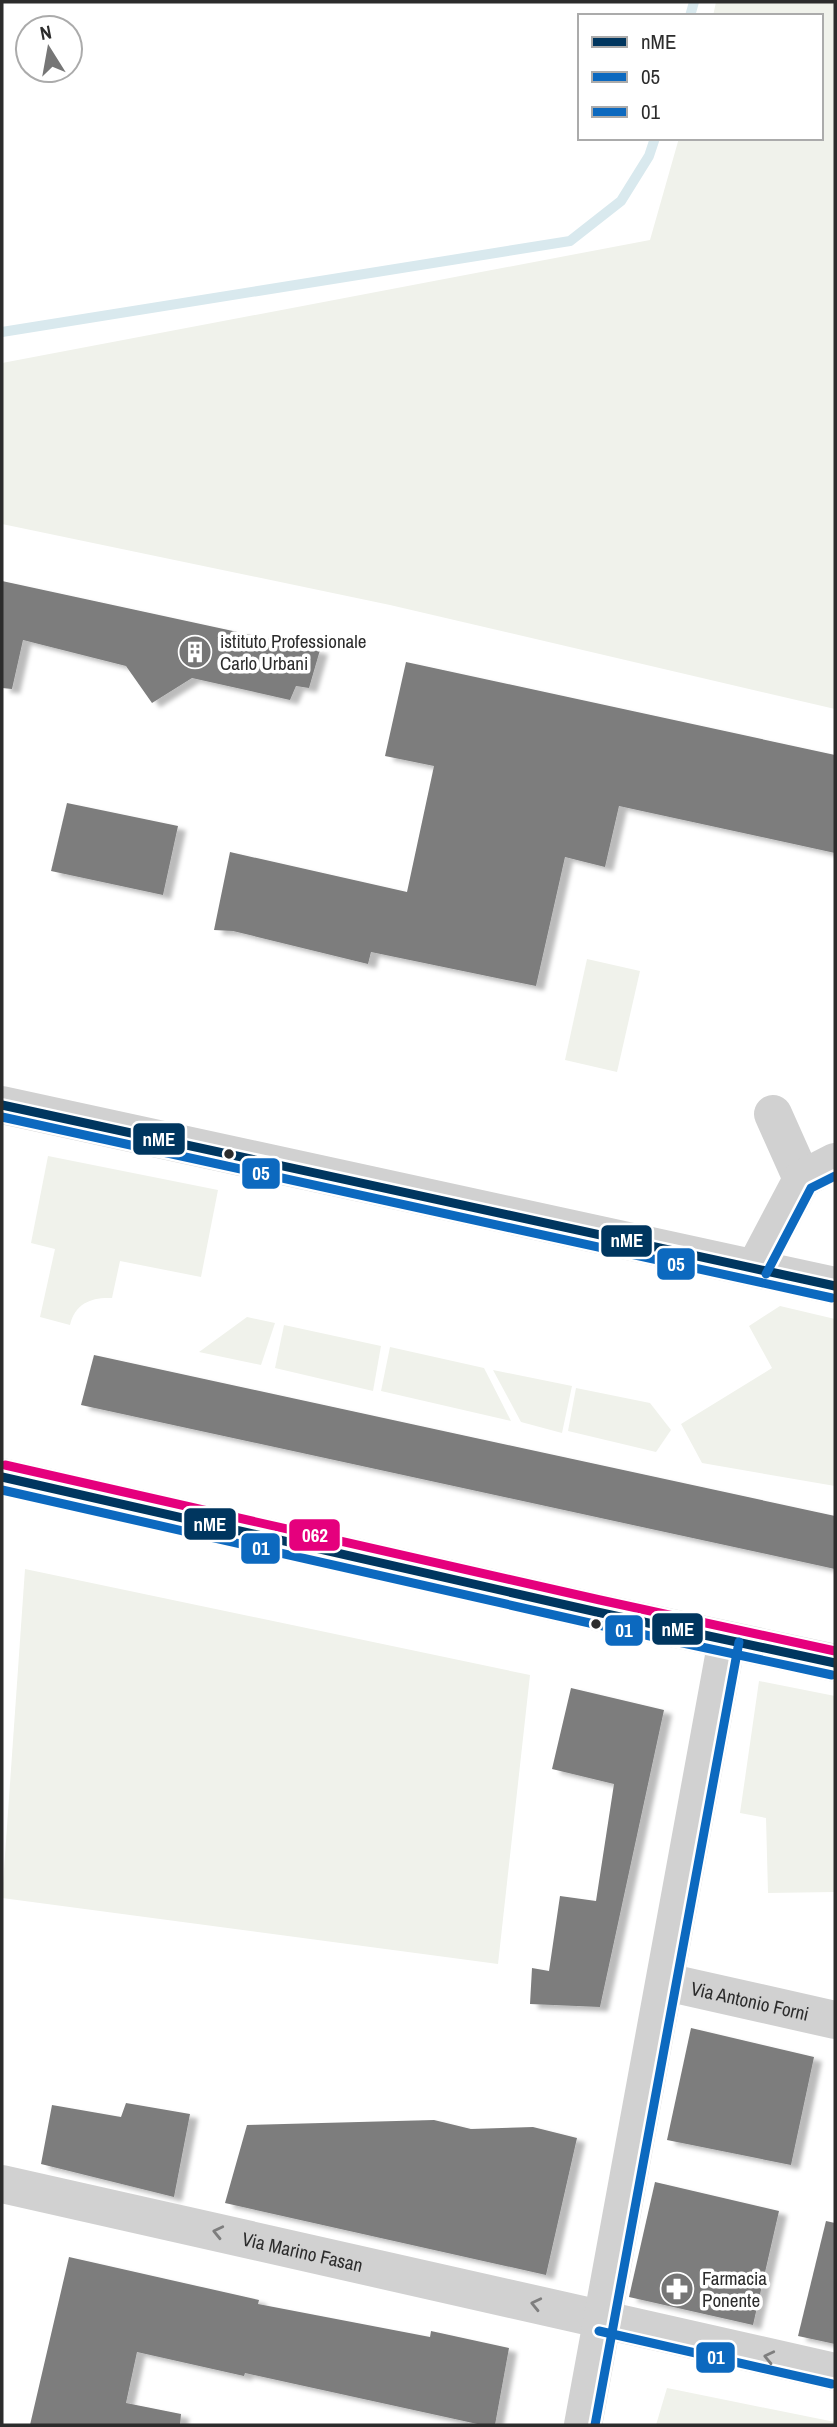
<svg xmlns="http://www.w3.org/2000/svg" width="837" height="2427" viewBox="0 0 837 2427" font-family="'Archivo Narrow',sans-serif">
<style>
.green{fill:#f0f2eb}
.lines{fill:none;stroke-linecap:round;stroke-linejoin:round}
.stream{stroke:#d9e9ee;stroke-width:10}
.building{fill:#7d7d7d;filter:url(#shadow)}
.minor{stroke:#d1d1d1;stroke-width:38}
.bus-1-casing{stroke:#fff;stroke-width:14}
.bus-2-casing{stroke:#fff;stroke-width:14}
.bus-3-casing{stroke:#fff;stroke-width:14}
.bus-4-casing{stroke:#fff;stroke-width:14}
.bus-1{stroke:#00365f;stroke-width:9}
.bus-2{stroke:#0c69bf;stroke-width:9}
.bus-3{stroke:#0c69bf;stroke-width:9}
.bus-4{stroke:#e5007d;stroke-width:9}
.oneway{stroke:#7e7e7e}
.bus-dot{fill:#2c2c2c;stroke:#fff;stroke-width:2.5}
.labels{text-anchor:middle;dominant-baseline:central;stroke-width:7;stroke-linejoin:round;paint-order:stroke}
.poi-label{font-size:19px;fill:#2c2c2c;stroke:#fff;text-anchor:start}
.street-label{font-size:19px;fill:#2c2c2c;stroke:#fff}
.line-badge{stroke:#fff;stroke-width:2.5}
.badge-label{font-size:19px;text-anchor:middle;font-weight:bold;fill:#fff}
</style>
<defs>
<filter id="shadow"><feDropShadow dx="8" dy="4.5" stdDeviation="2" flood-color="#0004"/></filter>
</defs>
<rect width="100%" height="100%" fill="#fff"/>
<g class="green">
<path d="M 716,2 L 835,2 L 835,709 L 390,605 L 2,524 L 2,363 L 650,240 L 679,138 L 821,138 L 821,16 L 713,16 Z"/>
<path d="M 587,959 L 640,971 L 617,1072 L 565,1060 Z"/>
<path d="M 48,1156 L 218,1190 L 201,1277 L 120,1261 L 112,1298 C 92,1297 75,1303 70,1325 L 40,1317 L 55,1249 L 31,1243 Z"/>
<path d="M 780,1306 L 835,1319 L 835,1486 L 702,1463 L 681,1424 L 772,1368 L 749,1326 Z"/>
<path d="M 247,1317 L 275,1323 L 261,1365 L 199,1352 Z"/>
<path d="M 284,1325 L 381,1346 L 373,1391 L 275,1368 Z"/>
<path d="M 390,1347 L 484,1368 L 511,1421 L 381,1391 Z"/>
<path d="M 493,1370 L 572,1386 L 562,1433 L 521,1422 Z"/>
<path d="M 576,1388 L 650,1403 L 671,1430 L 656,1452 L 568,1431 Z"/>
<path d="M 25,1569 L 530,1675 L 498,1964 L 2,1898 Z"/>
<path d="M 759,1681 L 835,1696 L 835,1892 L 768,1893 L 766,1818 L 740,1813 Z"/>
<path d="M 667,2388 L 835,2422 L 835,2425 L 656,2425 Z"/>
</g>
<g class="lines">
<g class="stream">
<path d="M 690,16 L 694,2"/>
<path d="M 2,332 L 570,241 L 621,201 L 649,156 L 655,138"/>
</g>
</g>
<g class="building">
<path d="M 2,581 L 320,650 L 309,688 L 296,686 L 290,700 L 192,678 L 152,703 L 126,666 L 23,640 L 12,689 L 2,688 Z"/>
<path d="M 406,662 L 835,755 L 835,853 L 619,806 L 605,867 L 565,857 L 536,986 L 371,952 L 368,964 L 233,931 L 214,930 L 230,852 L 407,892 L 434,766 L 385,756 Z"/>
<path d="M 67,803 L 178,826 L 163,895 L 51,871 Z"/>
<path d="M 94,1355 L 835,1516 L 835,1569 L 81,1405 Z"/>
<path d="M 571,1688 L 664,1710 L 600,2007 L 530,2004 L 532,1968 L 549,1971 L 560,1896 L 596,1901 L 614,1784 L 552,1769 Z"/>
<path d="M 691,2028 L 814,2057 L 791,2165 L 667,2140 Z"/>
<path d="M 126,2103 L 190,2114 L 174,2197 L 41,2164 L 52,2105 L 121,2117 Z"/>
<path d="M 434,2120 L 471,2129 L 533,2127 L 577,2138 L 546,2275 L 225,2203 L 247,2125 Z"/>
<path d="M 655,2182 L 779,2211 L 753,2325 L 629,2297 Z"/>
<path d="M 826,2221 L 835,2223 L 835,2344 L 798,2336 Z"/>
<path d="M 69,2257 L 259,2300 L 258,2304 L 430,2337 L 431,2331 L 509,2348 L 495,2425 L 482,2425 L 245,2373 L 244,2376 L 137,2352 L 126,2403 L 181,2414 L 180,2425 L 30,2425 Z"/>
</g>
<g class="lines">
<g class="minor">
<path d="M 2,1105 L 835,1286"/>
<path d="M 773,1114 L 802,1179"/>
<path d="M 755,1268 L 802,1179 L 835,1162"/>
<path d="M 2,1477 L 597,1612 L 835,1663"/>
<path id="s1" d="M 666,1982 L 835,2020"/>
<path id="s2" d="M 2,2184 L 835,2372"/>
<path d="M 583,2425 L 727,1640"/>
</g>
<defs>
<g id="bus-1">
<path d="M 2,1105 L 835,1286"/>
<path d="M 2,1477 L 597,1612 L 835,1663"/>
</g>
<g id="bus-2">
<path d="M 2,1117 L 832,1298"/>
<path d="M 766,1274 L 811,1188 L 835,1176"/>
</g>
<g id="bus-3">
<path d="M 2,1490 L 594,1624 L 832,1675"/>
<path d="M 599,2331 L 832,2384"/>
<path d="M 595,2425 L 739,1642"/>
</g>
<path id="bus-4" d="M 5,1465 L 600,1600 L 835,1651"/>
</defs>
<use href="#bus-1" class="bus-1-casing"/>
<use href="#bus-2" class="bus-2-casing"/>
<use href="#bus-3" class="bus-3-casing"/>
<use href="#bus-4" class="bus-4-casing"/>
<use href="#bus-1" class="bus-1"/>
<use href="#bus-2" class="bus-2"/>
<use href="#bus-3" class="bus-3"/>
<use href="#bus-4" class="bus-4"/>
</g>
<defs><path id="oneway-chevron" d="M-2-3.5L2.5 0L-2 3.5" fill="none" stroke-width="1.6" stroke-linecap="round" stroke-linejoin="round" transform="scale(1.75)"/></defs>
<g class="oneway">
<use href="#oneway-chevron" transform="translate(218 2232) rotate(-167)"/>
<use href="#oneway-chevron" transform="translate(536 2304) rotate(-167)"/>
<use href="#oneway-chevron" transform="translate(769 2357) rotate(-167)"/>
</g>
<defs>
<symbol id="building-disc" viewBox="-11 -11 22 22"><circle r="9.5" fill="#767676" stroke="#fff"/><path d="M-4-6H4V6H1V3H-1V6H-4ZM-2.5-4.3h1.7v1.8h-1.7ZM.8-4.3h1.7v1.8H.8ZM-2.5-1h1.7V.8h-1.7ZM.8-1h1.7V.8H.8Z" fill="#fff"/></symbol>
<symbol id="pharmacy-disc" viewBox="-11 -11 22 22"><circle r="9.5" fill="#767676" stroke="#fff"/><path d="M-2-6h4v4h4v4h-4v4h-4v-4h-4v-4h4Z" fill="#fff"/></symbol>
</defs>
<g fill-rule="evenodd">
<use href="#building-disc" x="176" y="633" width="38" height="38"/>
<use href="#pharmacy-disc" x="658" y="2270" width="38" height="38"/>
</g>
<g class="bus-dot">
<circle cx="229" cy="1154" r="6"/>
<circle cx="596" cy="1624" r="6"/>
</g>
<g class="labels">
<g class="poi-label">
<text x="220" y="641">istituto Professionale<tspan x="220" dy="22">Carlo Urbani</tspan></text>
<text x="702" y="2278">Farmacia<tspan x="702" dy="22">Ponente</tspan></text>
</g>
<g class="street-label">
<text stroke="none"><textPath href="#s1" startOffset="86">Via Antonio Forni</textPath></text>
<text stroke="none"><textPath href="#s2" startOffset="308">Via Marino Fasan</textPath></text>
</g>
</g>
<g class="line-badge">
<rect x="132" y="1122" width="54" height="34" rx="7" fill="#00365f"/>
<rect x="241" y="1157" width="40" height="33" rx="7" fill="#0c69bf"/>
<rect x="600" y="1224" width="53" height="34" rx="7" fill="#00365f"/>
<rect x="656" y="1247" width="40" height="34" rx="7" fill="#0c69bf"/>
<rect x="183" y="1507" width="54" height="34" rx="7" fill="#00365f"/>
<rect x="288" y="1518" width="53" height="34" rx="7" fill="#e5007d"/>
<rect x="240" y="1532" width="41" height="33" rx="7" fill="#0c69bf"/>
<rect x="651" y="1612" width="53" height="34" rx="7" fill="#00365f"/>
<rect x="604" y="1614" width="40" height="33" rx="7" fill="#0c69bf"/>
<rect x="695" y="2341" width="41" height="33" rx="7" fill="#0c69bf"/>
</g>
<g class="badge-label">
<text x="159" y="1146">nME</text>
<text x="261" y="1180">05</text>
<text x="627" y="1247">nME</text>
<text x="676" y="1271">05</text>
<text x="210" y="1531">nME</text>
<text x="315" y="1542">062</text>
<text x="261" y="1555">01</text>
<text x="678" y="1636">nME</text>
<text x="624" y="1637">01</text>
<text x="716" y="2364">01</text>
</g>
<rect width="837" height="2427" fill="none" stroke="#2c2c2c" stroke-width="7"/>
<rect x="578" y="14" width="245" height="126" fill="#ffffff" stroke="#ababab" stroke-width="2"/>
<rect x="592" y="37" width="35" height="10" fill="#00365f" stroke="#ababab" stroke-width="2"/>
<text x="641" y="49" font-size="21" fill="#2c2c2c">nME</text>
<rect x="592" y="72" width="35" height="10" fill="#0c69bf" stroke="#ababab" stroke-width="2"/>
<text x="641" y="84" font-size="21" fill="#2c2c2c">05</text>
<rect x="592" y="107" width="35" height="10" fill="#0c69bf" stroke="#ababab" stroke-width="2"/>
<text x="641" y="119" font-size="21" fill="#2c2c2c">01</text>
<g transform="translate(49 49) rotate(349)"><circle r="33" fill="#ffffff" stroke="#ababab" stroke-width="2"/>
<path d="M0-5L12 26L0 18L-12 26Z" fill="#767676"/>
<text y="-10" font-size="19" font-weight="bold" text-anchor="middle" fill="#2c2c2c">N</text>
</g>
</svg>
